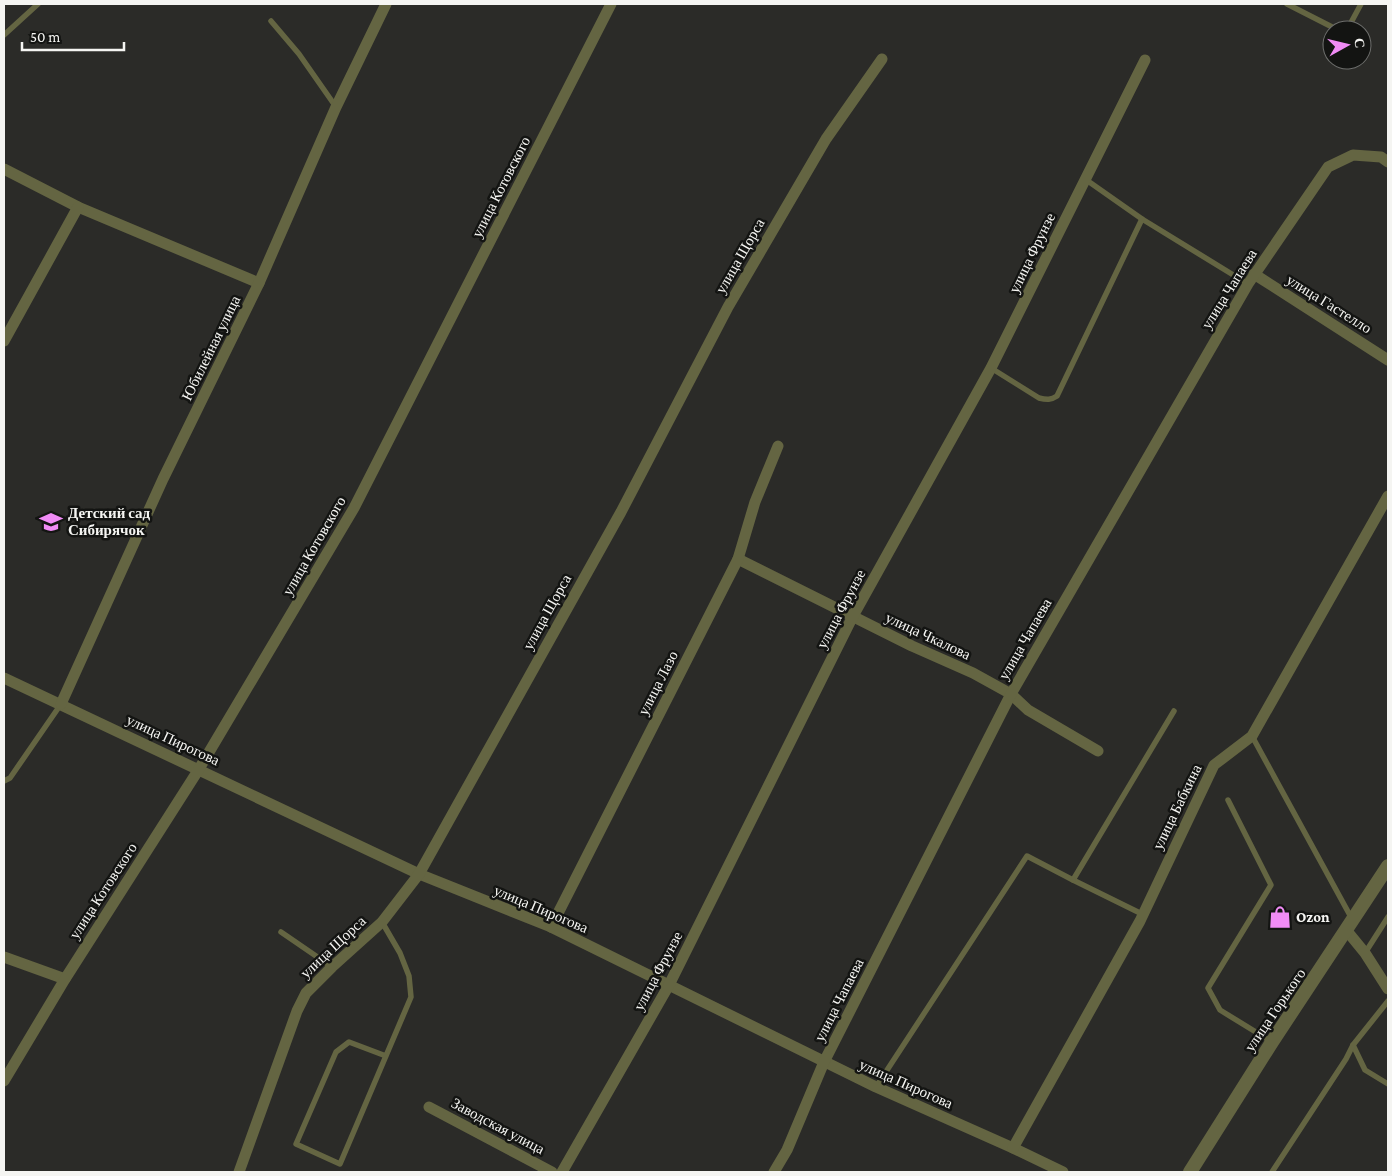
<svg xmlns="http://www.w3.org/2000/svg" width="1392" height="1176" viewBox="0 0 1392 1176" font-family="'Crimson Pro',serif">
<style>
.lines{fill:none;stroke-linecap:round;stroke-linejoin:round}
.service{stroke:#646542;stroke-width:5.5}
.minor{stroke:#646542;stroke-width:11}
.tertiary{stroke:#646542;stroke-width:14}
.labels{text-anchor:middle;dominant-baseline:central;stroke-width:5;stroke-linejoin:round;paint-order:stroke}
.street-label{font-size:15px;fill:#f5f5f2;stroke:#131412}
.poi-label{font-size:15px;font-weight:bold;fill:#f5f5f2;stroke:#131412;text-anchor:start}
</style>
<rect width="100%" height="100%" fill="#2b2b28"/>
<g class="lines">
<g class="service">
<path d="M 1287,4 L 1338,30"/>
<path d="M 271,21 L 299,54 L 336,107"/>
<path d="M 1347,30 L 1361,4"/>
<path d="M 4,35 L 38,4"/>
<path d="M 1085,179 L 1142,219 L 1248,284"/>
<path d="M 991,368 L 1039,398 C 1047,400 1051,400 1057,396 L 1142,219"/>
<path d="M 1252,736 L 1352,919"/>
<path d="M 4,781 L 10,778 L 61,704"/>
<path d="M 1228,800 L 1271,885 L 1208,988 L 1220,1010 L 1272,1042"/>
<path d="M 1142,914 L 1073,880 L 1174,711"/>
<path d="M 382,922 L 400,953 L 409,976 L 411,997 L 340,1164 L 296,1144 L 336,1052 L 349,1042 L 386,1056"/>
<path d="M 281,932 L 332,967"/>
<path d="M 1365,953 L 1388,917"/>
<path d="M 1353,1045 L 1365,1070 L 1388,1084"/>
<path d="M 876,1087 L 1027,856 L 1073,880"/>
<path d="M 1272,1172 L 1346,1059 L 1353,1045 L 1388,1001"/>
</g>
<g class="minor">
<path d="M 4,169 L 78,207 L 259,283"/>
<path d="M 1254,274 L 1388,360"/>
<path d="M 4,341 L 78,207"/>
<path d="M 738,559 L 912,646 L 973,673 L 1011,694 L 1028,710 L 1098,751"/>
<path d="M 4,678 L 419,874 L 551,927 L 876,1087 L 1013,1148 L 1063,1172"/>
<path d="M 61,704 L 163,479 L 259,283 L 336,107 L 386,4"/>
<path d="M 551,927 L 738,559 L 755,502 L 778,446"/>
<path d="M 1347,931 L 1365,953 L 1388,989"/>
<path d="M 4,957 L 65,979"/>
<path d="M 4,1081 L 65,979 L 199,769 L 354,508 L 611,4"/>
<path d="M 429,1107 L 552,1172"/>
<path d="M 1013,1148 L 1140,921 L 1214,765 L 1252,736 L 1388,496"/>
<path d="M 239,1172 L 297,1011 L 306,993 L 332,967 L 382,922 L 419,874 L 621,512 L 728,307 L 826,139 L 882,59"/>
<path d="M 562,1172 L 669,985 L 853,616 L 991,368 L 1145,60"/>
<path d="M 774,1172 L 787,1150 L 824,1062 L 1011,694 L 1248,284 L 1328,167 L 1353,155 L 1381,157 L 1388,162"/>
</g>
<path class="tertiary" d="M 1190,1172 L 1272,1042 L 1388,866"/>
</g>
<defs>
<symbol id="school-bare" viewBox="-9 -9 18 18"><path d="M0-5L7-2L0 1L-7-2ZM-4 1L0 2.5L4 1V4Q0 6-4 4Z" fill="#f08bf5" stroke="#131412" stroke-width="2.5" paint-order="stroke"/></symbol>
<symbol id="shop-bare" viewBox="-9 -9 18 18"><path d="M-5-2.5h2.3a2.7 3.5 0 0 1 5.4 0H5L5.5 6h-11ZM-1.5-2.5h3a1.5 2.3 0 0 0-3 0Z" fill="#f08bf5" stroke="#131412" stroke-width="2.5" paint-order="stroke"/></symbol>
</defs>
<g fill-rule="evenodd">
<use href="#school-bare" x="35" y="506" width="32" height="32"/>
<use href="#shop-bare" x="1264" y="901" width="32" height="32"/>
</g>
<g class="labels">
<g class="street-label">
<text transform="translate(501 187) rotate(-63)">улица Котовского</text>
<text transform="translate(1032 253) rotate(-64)">улица Фрунзе</text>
<text transform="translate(740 256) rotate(-60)">улица Щорса</text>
<text transform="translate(1229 289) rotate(-58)">улица Чапаева</text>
<text transform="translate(1329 304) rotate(32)">улица Гастелло</text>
<text transform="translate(211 348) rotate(-64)">Юбилейная улица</text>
<text transform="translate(314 546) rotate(-60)">улица Котовского</text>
<text transform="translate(841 609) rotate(-62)">улица Фрунзе</text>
<text transform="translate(547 612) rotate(-61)">улица Щорса</text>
<text transform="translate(928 636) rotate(25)">улица Чкалова</text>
<text transform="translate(1025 639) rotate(-60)">улица Чапаева</text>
<text transform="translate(658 683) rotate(-63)">улица Лазо</text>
<text transform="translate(173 740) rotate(25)">улица Пирогова</text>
<text transform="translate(1177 807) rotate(-64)">улица Бабкина</text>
<text transform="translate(103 891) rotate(-57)">улица Котовского</text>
<text transform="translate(541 909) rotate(23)">улица Пирогова</text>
<text transform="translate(333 947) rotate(-43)">улица Щорса</text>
<text transform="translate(658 971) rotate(-62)">улица Фрунзе</text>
<text transform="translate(839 1000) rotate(-63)">улица Чапаева</text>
<text transform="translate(1275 1010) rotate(-56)">улица Горького</text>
<text transform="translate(906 1084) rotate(24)">улица Пирогова</text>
<text transform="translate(498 1126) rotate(28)">Заводская улица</text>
</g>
<g class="poi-label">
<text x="68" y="513">Детский сад<tspan x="68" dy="17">Сибирячок</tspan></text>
<text x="1296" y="917">Ozon</text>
</g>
</g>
<rect width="1392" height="1176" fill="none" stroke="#f5f5f2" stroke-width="10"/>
<g transform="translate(1347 45) rotate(82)"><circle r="24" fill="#131412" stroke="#6d6e6c"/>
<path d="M0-4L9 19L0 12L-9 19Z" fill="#f08bf5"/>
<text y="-8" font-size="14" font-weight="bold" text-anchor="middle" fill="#f5f5f2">С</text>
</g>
<path d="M22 42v8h102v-8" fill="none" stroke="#f5f5f2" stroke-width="2.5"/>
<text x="30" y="42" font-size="15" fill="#f5f5f2" stroke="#131412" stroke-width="4" paint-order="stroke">50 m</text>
</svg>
